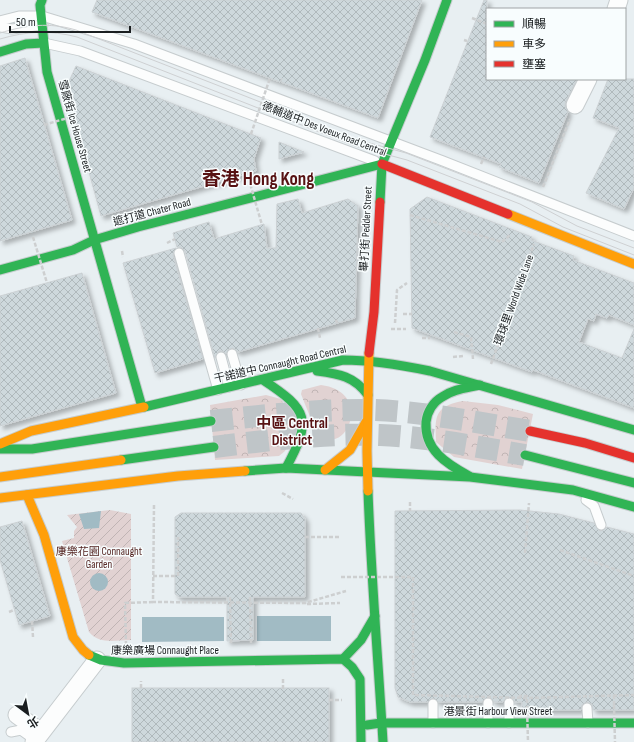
<svg xmlns="http://www.w3.org/2000/svg" width="634" height="742" viewBox="0 0 634 742" font-family="'Sofia Sans Condensed','Noto Sans TC',sans-serif">
<style>
.forest{fill:url(#forest-crowns)}
.garden{fill:url(#garden-furrows)}
.water{fill:#a1bbc4}
.building{fill:url(#building-cross-hatch);stroke:#ccd1d4;filter:url(#shadow)}
.lines{fill:none;stroke-linecap:round;stroke-linejoin:round}
.primary-tunnel{stroke:#bfc5c8;stroke-width:22;stroke-dasharray:22 11;stroke-linecap:butt}
.highway-tunnel{stroke:#bfc5c8;stroke-width:22;stroke-dasharray:22 11;stroke-linecap:butt}
.lane-casing{stroke:#c6ccce;stroke-width:11}
.street-casing{stroke:#c6ccce;stroke-width:19}
.fast-casing{stroke:#c6ccce;stroke-width:11}
.slow-casing{stroke:#c6ccce;stroke-width:11}
.jam-casing{stroke:#c6ccce;stroke-width:11}
.path{stroke:#cdcfd0;stroke-width:2.5;stroke-dasharray:4 2;stroke-linecap:butt}
.lane{stroke:#fcfdfd;stroke-width:9}
.street{stroke:#fcfdfd;stroke-width:17}
.fast{stroke:#30b455;stroke-width:9}
.slow{stroke:#ff9f0a;stroke-width:9}
.jam{stroke:#e5322d;stroke-width:9}
.tram{stroke:#ced0d2;stroke-width:1}
.path-bridge{stroke:#cdcfd0;stroke-width:2.5;stroke-dasharray:4 2;stroke-linecap:butt}
.labels{text-anchor:middle;dominant-baseline:central;stroke-width:3;stroke-linejoin:round;paint-order:stroke}
.street-label{font-size:11px;fill:#1a1e20;stroke:#f8fdfe}
.park-label{font-size:11px;fill:#542522;stroke:#f8fdfe}
.district-label{font-size:15px;font-weight:bold;fill:#571213;stroke:#f8fdfe}
.town-label{font-size:19px;font-weight:bold;fill:#571213;stroke:#f8fdfe}
</style>
<defs>
<pattern id="forest-crowns" width="20" height="18" patternUnits="userSpaceOnUse"><rect width="20" height="18" fill="#e1d2d2"/><path d="M2 6a3 3 0 1 1 6 0M12 15a3 3 0 1 1 6 0" fill="none" stroke="#c0b4b4"/></pattern>
<pattern id="garden-furrows" width="10" height="10" patternUnits="userSpaceOnUse"><rect width="10" height="10" fill="#e1d2d2"/><path d="M-1 1l2-2M0 10L10 0M9 11l2-2" fill="none" stroke="#c0b4b4"/></pattern>
<pattern id="building-cross-hatch" width="8" height="8" patternUnits="userSpaceOnUse"><rect width="8" height="8" fill="#ced8dc"/><path d="M0 0l8 8M0 8l8-8" fill="none" stroke="#b0b9bc"/></pattern>
<filter id="shadow"><feDropShadow dx="3.5" dy="3.5" stdDeviation="2" flood-color="#0004"/></filter>
</defs>
<rect width="100%" height="100%" fill="#e8eff2"/>
<g class="forest">
<path d="M 321,385 C 375,392 345,459 319,434 C 315,430 304,402 301,394 L 302,390 Z"/>
<path d="M 266,395 L 281,399 L 296,424 L 285,451 L 279,456 L 215,460 L 210,405 Z"/>
<path d="M 463,401 L 498,405 L 533,414 L 522,469 L 454,457 L 436,442 C 435,417 434,406 463,401 Z"/>
</g>
<path class="garden" d="M 110,510 L 131,514 L 131,640 C 115,640 100,645 89,632 L 62,541 L 74,538 L 74,531 L 77,527 L 67,515 Z"/>
<g class="water">
<path d="M 101,511 L 99,528 L 84,529 L 79,514 Z"/>
<circle cx="99" cy="582" r="9"/>
<rect x="257" y="616" width="74" height="25"/>
<path d="M 142,617 L 224,617 L 224,641 L 142,642 Z"/>
</g>
<g class="building">
<path d="M 97,0 L 422,0 L 378,118 L 281,82 L 282,78 L 280,82 L 92,12 Z"/>
<path d="M 484,0 L 487,0 L 487,79 L 577,79 L 566,101 L 565,106 L 568,112 L 539,183 L 499,167 L 501,164 L 430,137 Z"/>
<path d="M 25,58 L 72,220 L 0,241 L 0,66 Z"/>
<path d="M 76,66 L 261,138 L 254,159 L 256,171 L 101,216 L 66,88 Z"/>
<path d="M 608,79 L 634,79 L 634,188 L 624,209 L 586,193 L 619,128 L 593,118 Z"/>
<path d="M 279,142 L 304,152 L 279,159 Z"/>
<path d="M 427,197 L 532,237 L 531,240 L 574,256 L 573,260 L 634,283 L 634,325 L 609,315 L 607,318 L 596,314 L 594,321 L 588,319 L 579,342 L 622,358 L 634,329 L 634,408 L 533,370 L 532,372 L 412,328 L 410,209 Z"/>
<path d="M 298,199 L 302,213 L 348,199 L 358,206 L 355,318 L 238,352 L 233,348 L 228,350 L 226,354 L 223,351 L 219,351 L 215,358 L 185,251 L 181,247 L 177,247 L 173,233 L 209,222 L 214,239 L 264,224 L 267,248 L 276,248 L 277,204 Z"/>
<path d="M 176,248 L 173,255 L 203,359 L 155,373 L 123,263 Z"/>
<path d="M 82,273 L 116,393 L 0,426 L 0,296 Z"/>
<path d="M 520,510 L 559,514 L 594,523 L 600,531 L 603,530 L 607,527 L 634,534 L 634,710 L 593,710 L 592,704 L 587,702 L 582,705 L 581,710 L 522,710 L 522,702 L 515,702 L 509,697 L 506,698 L 503,702 L 494,702 L 491,698 L 488,697 L 482,702 L 438,702 L 433,698 L 428,702 L 410,702 L 398,697 L 395,688 L 395,511 Z"/>
<path d="M 181,513 L 301,513 L 305,519 L 305,597 L 253,597 L 253,640 L 227,641 L 227,597 L 179,597 L 175,594 L 175,517 Z"/>
<path d="M 22,521 L 50,616 L 19,625 L 0,560 L 0,527 Z"/>
<rect x="132" y="688" width="197" height="54"/>
</g>
<g class="lines">
<path class="primary-tunnel" d="M 214,447 C 269,440 325,433 380,435 C 429,437 477,447 525,455"/>
<path class="highway-tunnel" d="M 211,421 C 266,415 320,409 375,410 C 427,412 479,423 530,431"/>
<defs>
<g id="lane">
<path d="M 0,21 L 19,16 L 42,16 L 134,44 L 443,161 L 634,236"/>
<path d="M 0,27 L 12,29 L 43,25"/>
<path d="M 44,43 L 80,51 L 375,161"/>
<path d="M 179,253 L 218,390"/>
<path d="M 232,354 L 241,385"/>
<path d="M 221,357 L 229,387"/>
<path d="M 586,500 L 594,506 L 601,525"/>
<path d="M 509,703 L 509,723"/>
<path d="M 433,704 L 433,723"/>
<path d="M 587,708 L 588,723"/>
<path d="M 488,723 L 488,703"/>
<path d="M 11,732 L 21,730 L 35,740"/>
</g>
<g id="street">
<path d="M 616,9 L 619,0"/>
<path d="M 575,105 L 588,79"/>
<path d="M 17,715 L 41,732"/>
<path d="M 34,742 L 97,660"/>
</g>
<g id="fast">
<path d="M 42,0 L 40,5 L 47,72 L 142,407"/>
<path d="M 0,52 L 26,44 L 43,43"/>
<path d="M 380,202 L 382,164 L 425,60 L 447,0"/>
<path d="M 0,270 L 73,250 L 94,240 L 138,227 L 382,164"/>
<path d="M 317,371 C 339,374 354,376 368,395"/>
<path d="M 263,380 C 309,410 312,420 286,468"/>
<path d="M 144,407 L 343,360 C 373,360 401,365 430,371 L 634,430"/>
<path d="M 0,449 L 32,449 L 211,421"/>
<path d="M 525,455 L 634,483"/>
<path d="M 121,460 L 214,447"/>
<path d="M 245,471 L 286,468 L 470,477 L 573,490 L 634,507"/>
<path d="M 469,476 C 447,464 424,450 426,422 C 427,412 433,402 442,397 C 453,389 467,388 480,385"/>
<path d="M 368,491 C 371,575 378,658 383,742"/>
<path d="M 89,655 L 101,660 L 124,663 L 343,659 L 352,667 L 360,679 L 361,742"/>
<path d="M 343,659 L 361,640 L 375,616"/>
<path d="M 367,725 L 381,723 L 634,723"/>
</g>
<g id="slow">
<path d="M 508,214 L 634,264"/>
<path d="M 0,444 L 31,431 L 144,407"/>
<path d="M 325,470 L 350,450 L 366,422"/>
<path d="M 0,477 L 121,460"/>
<path d="M 368,491 L 367,451 L 369,353"/>
<path d="M 27,495 L 44,535 L 73,637 L 83,650 L 89,655"/>
<path d="M 0,498 L 178,476 L 245,471"/>
</g>
<g id="jam">
<path d="M 382,164 L 508,214"/>
<path d="M 369,353 L 374,312 L 380,202"/>
<path d="M 530,431 L 585,443 L 634,458"/>
</g>
</defs>
<use href="#lane" class="lane-casing"/>
<use href="#street" class="street-casing"/>
<use href="#fast" class="fast-casing"/>
<use href="#slow" class="slow-casing"/>
<use href="#jam" class="jam-casing"/>
<g class="path">
<path d="M 472,18 L 487,24"/>
<path d="M 464,40 L 467,41"/>
<path d="M 481,164 L 484,157"/>
<path d="M 204,186 L 208,187"/>
<path d="M 543,187 L 570,119"/>
<path d="M 410,215 L 502,242 L 510,235"/>
<path d="M 167,243 L 175,239"/>
<path d="M 122,251 L 123,257"/>
<path d="M 403,314 L 412,314"/>
<path d="M 336,320 L 337,323"/>
<path d="M 395,323 L 397,290 L 407,283"/>
<path d="M 318,328 L 320,338"/>
<path d="M 391,329 L 406,329"/>
<path d="M 454,332 L 471,337 L 473,359"/>
<path d="M 422,338 L 430,338"/>
<path d="M 453,357 L 463,356"/>
<path d="M 491,364 L 534,244"/>
<path d="M 282,493 L 293,499"/>
<path d="M 410,502 L 410,511"/>
<path d="M 154,505 L 153,602 L 305,603 L 346,591"/>
<path d="M 305,537 L 340,537"/>
<path d="M 560,550 L 634,576"/>
<path d="M 525,553 L 529,503"/>
<path d="M 153,576 L 175,576"/>
<path d="M 178,576 L 178,537"/>
<path d="M 230,597 L 231,644"/>
<path d="M 250,597 L 251,643"/>
<path d="M 307,604 L 340,603"/>
<path d="M 9,612 L 14,610"/>
<path d="M 32,621 L 33,637"/>
<path d="M 126,645 L 125,603 L 153,602"/>
<path d="M 283,679 L 283,689"/>
<path d="M 141,688 L 141,681"/>
<path d="M 614,695 L 614,705"/>
<path d="M 520,698 L 520,696 L 527,696 L 527,705"/>
<path d="M 329,700 L 342,700"/>
</g>
<use href="#lane" class="lane"/>
<use href="#street" class="street"/>
<use href="#fast" class="fast"/>
<use href="#slow" class="slow"/>
<use href="#jam" class="jam"/>
<g class="tram">
<path d="M 0,33 C 26,25 49,22 76,30 L 355,139 L 406,153 L 532,202 L 577,226 L 634,248"/>
<path d="M 0,39 C 27,31 50,30 77,37 L 355,146 L 407,160 L 520,204 L 563,227 L 634,255"/>
</g>
<g class="path-bridge">
<path d="M 44,125 L 74,116"/>
<path d="M 251,134 L 270,78"/>
<path d="M 247,173 L 262,225"/>
<path d="M 33,237 L 47,283"/>
<path d="M 341,577 L 413,577 L 413,695 L 527,698 L 634,695"/>
<path d="M 614,705 L 615,742"/>
<path d="M 527,706 L 528,742"/>
</g>
</g>
<g class="labels">
<g class="street-label">
<text transform="translate(75 126) rotate(74)">雪廠街 Ice House Street</text>
<text transform="translate(324 129) rotate(21)">德輔道中 Des Voeux Road Central</text>
<text transform="translate(152 212) rotate(-15)">遮打道 Chater Road</text>
<text transform="translate(366 229) rotate(-87)">畢打街 Pedder Street</text>
<text transform="translate(514 300) rotate(-70)">環球里 World Wide Lane</text>
<text transform="translate(280 364) rotate(-13)">干諾道中 Connaught Road Central</text>
<text x="165" y="650">康樂廣場 Connaught Place</text>
<text x="498" y="711">港景街 Harbour View Street</text>
</g>
<g class="park-label">
<text x="99" y="551">康樂花園 Connaught<tspan x="99" dy="13">Garden</tspan></text>
</g>
<g class="district-label">
<text x="292" y="423">中區 Central<tspan x="292" dy="17">District</tspan></text>
</g>
<g class="town-label">
<text x="258" y="179">香港 Hong Kong</text>
</g>
</g>
<rect x="486" y="8" width="140" height="72" fill="#f8fdfe" stroke="#9fa4a5"/>
<rect x="494" y="21" width="20" height="6" fill="#30b455" stroke="#9fa4a5"/>
<text x="522" y="28" font-size="12" fill="#1a1e20">順暢</text>
<rect x="494" y="41" width="20" height="6" fill="#ff9f0a" stroke="#9fa4a5"/>
<text x="522" y="48" font-size="12" fill="#1a1e20">車多</text>
<rect x="494" y="61" width="20" height="6" fill="#e5322d" stroke="#9fa4a5"/>
<text x="522" y="68" font-size="12" fill="#1a1e20">壅塞</text>
<g transform="translate(28 714) rotate(148)" stroke="#f8fdfe" stroke-width="3" paint-order="stroke">
<path d="M0-3L7 15L0 10L-7 15Z" fill="#1a1e20"/>
<text y="-6" font-size="11" font-weight="bold" text-anchor="middle" fill="#1a1e20">北</text>
</g>
<path d="M10 26v6h120v-6" fill="none" stroke="#1a1e20" stroke-width="2"/>
<text x="16" y="26" font-size="12" fill="#1a1e20" stroke="#f8fdfe" stroke-width="3" paint-order="stroke">50 m</text>
</svg>
